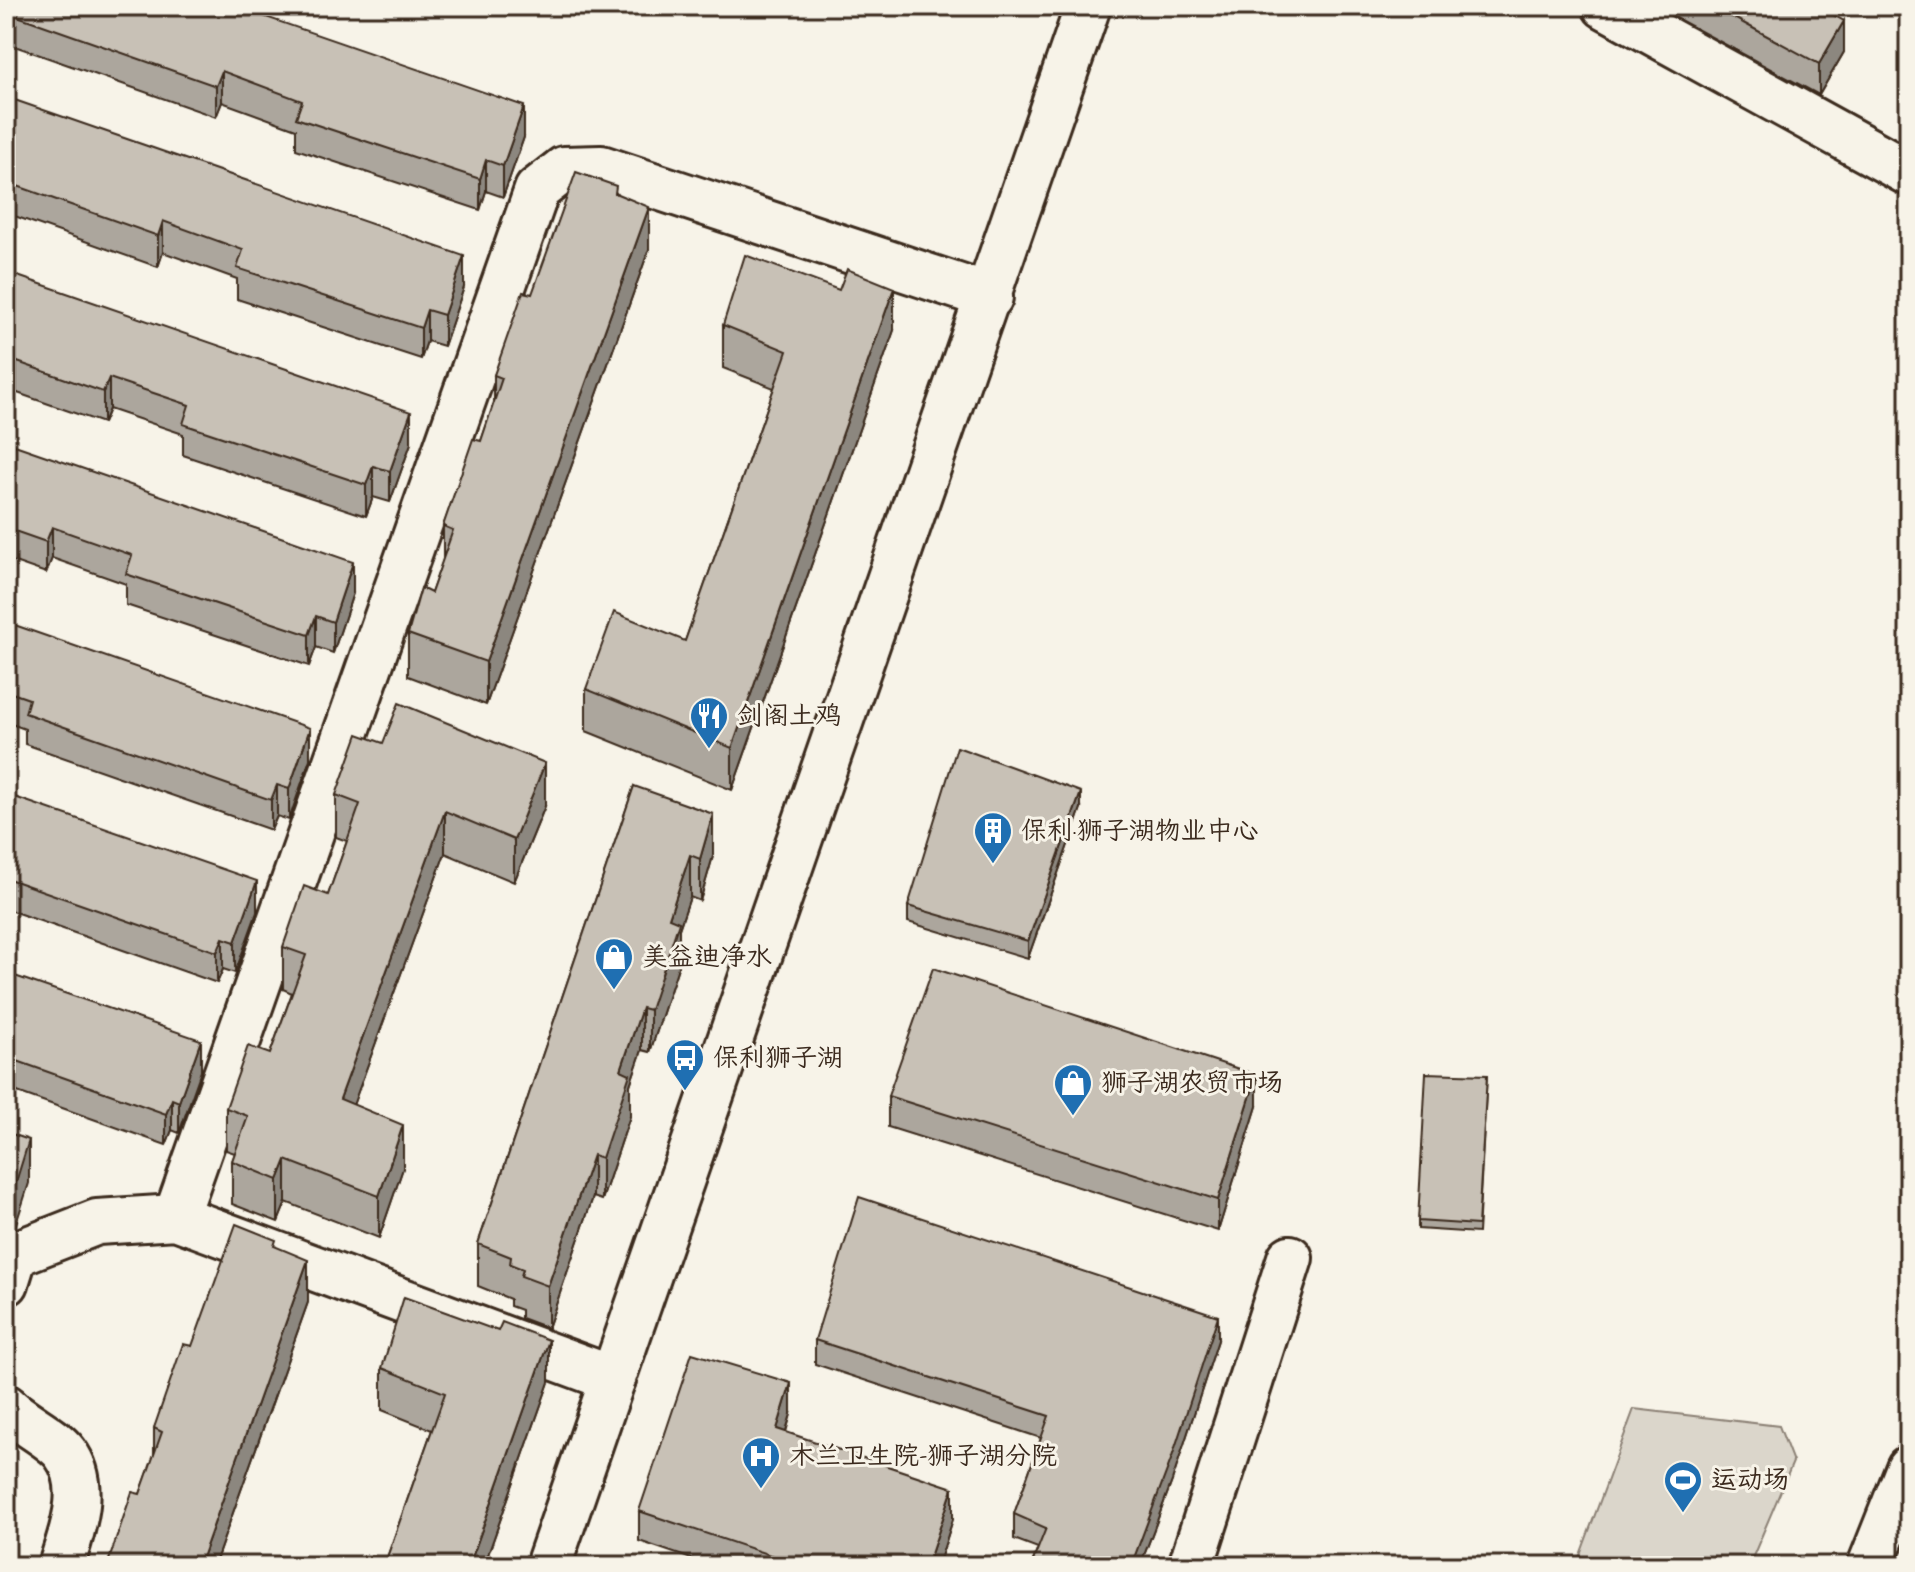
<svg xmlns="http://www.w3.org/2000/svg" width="1915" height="1572" viewBox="0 0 1915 1572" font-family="'Architects Daughter','LXGW WenKai TC',sans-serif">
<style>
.green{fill:#dbd6cb;stroke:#8b8074;stroke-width:2}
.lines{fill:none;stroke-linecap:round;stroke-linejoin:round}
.minor-casing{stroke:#3b2a1e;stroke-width:50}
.minor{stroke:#f7f3e8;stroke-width:44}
.wall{fill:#aca69d;stroke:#3b2a1e;stroke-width:2}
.shaded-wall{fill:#8c877f;stroke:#3b2a1e;stroke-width:2}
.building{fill:#c8c1b6;stroke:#3b2a1e;stroke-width:2}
.labels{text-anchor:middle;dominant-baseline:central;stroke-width:6;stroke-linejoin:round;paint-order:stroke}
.poi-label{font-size:26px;fill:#3b2a1e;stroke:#f7f3e8;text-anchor:start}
</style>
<rect width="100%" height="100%" fill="#f7f3e8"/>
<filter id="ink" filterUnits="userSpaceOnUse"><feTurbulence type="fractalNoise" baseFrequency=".0125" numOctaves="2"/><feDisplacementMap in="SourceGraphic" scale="16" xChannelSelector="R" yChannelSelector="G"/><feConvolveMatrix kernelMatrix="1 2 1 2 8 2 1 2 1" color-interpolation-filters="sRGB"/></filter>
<g filter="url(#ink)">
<path class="green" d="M 1634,1409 L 1779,1426 L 1793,1462 L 1749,1566 L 1576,1566 Z"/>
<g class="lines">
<defs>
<g id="minor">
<path d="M 1605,6 L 1909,173"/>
<path d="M 176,1217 L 537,190 L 564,169 L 601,168 L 990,297"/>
<path d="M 6,1283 L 15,1254 L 97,1222 L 176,1217 L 613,1379"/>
<path d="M 6,1407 C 22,1423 53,1437 65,1453 C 90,1486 72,1531 61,1566"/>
<path d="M 548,1566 L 1088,6"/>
<path d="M 1191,1566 L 1290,1258"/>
<path d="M 1870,1566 L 1909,1468"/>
</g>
</defs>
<use href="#minor" class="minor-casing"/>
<use href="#minor" class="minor"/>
</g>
<g class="wall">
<path d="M 6,6 L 524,137 L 503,197 L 486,191 L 480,210 L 296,149 L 296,129 L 222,102 L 216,117 L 6,43 Z"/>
<path d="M 1654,6 L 1817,6 L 1844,52 L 1819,95 Z"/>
<path d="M 6,97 L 464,287 L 444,346 L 427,341 L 421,359 L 237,299 L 237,279 L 163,252 L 158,267 L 6,213 Z"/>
<path d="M 616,193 L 649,249 L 486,705 L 408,676 L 408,634 L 431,593 L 443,560 L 443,526 L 481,441 L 494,404 L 494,375 L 532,294 Z"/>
<path d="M 6,272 L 411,443 L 390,502 L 373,497 L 366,516 L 183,455 L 183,434 L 109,409 L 103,423 L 6,389 Z"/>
<path d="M 723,325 L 894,330 L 732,790 L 586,731 L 586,689 L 685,641 L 774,388 L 723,368 Z"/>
<path d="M 6,442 L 353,593 L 333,653 L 316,647 L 309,666 L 126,605 L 126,584 L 52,558 L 46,573 L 6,559 Z"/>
<path d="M 6,622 L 310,759 L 289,820 L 277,816 L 271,830 L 25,744 L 25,729 L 6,722 Z"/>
<path d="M 634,786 L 713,856 L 700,901 L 690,897 L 679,929 L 679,964 L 650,1052 L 642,1050 L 630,1085 L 630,1116 L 602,1200 L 593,1197 L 548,1328 L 521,1318 L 521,1310 L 510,1306 L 510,1299 L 478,1286 L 478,1244 Z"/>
<path d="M 6,794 L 257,912 L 235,973 L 223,969 L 217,983 L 6,909 Z"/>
<path d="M 336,795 L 545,806 L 514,882 L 445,853 L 353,1105 L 403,1168 L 379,1238 L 286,1202 L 278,1222 L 232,1204 L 232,1161 L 235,1153 L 226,1150 L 226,1108 L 270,1054 L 292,993 L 283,989 L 283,947 L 328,895 L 347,841 L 336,837 Z"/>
<path d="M 1081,808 L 1028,958 L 908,922 L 908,906 Z"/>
<path d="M 6,973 L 201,1071 L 179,1133 L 172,1130 L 166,1145 L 6,1088 Z"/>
<path d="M 1487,1075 L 1478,1233 L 1418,1229 L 1418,1221 Z"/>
<path d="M 888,1096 L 1257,1106 L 1218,1231 L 888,1127 Z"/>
<path d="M 276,1247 L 308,1302 L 214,1566 L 107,1566 L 140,1494 L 154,1456 L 154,1428 L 192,1346 Z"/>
<path d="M 815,1340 L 1218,1340 L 1172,1481 L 1140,1566 L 1033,1566 L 1033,1561 L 1038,1548 L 1014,1539 L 1014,1514 L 1041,1438 L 815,1364 Z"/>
<path d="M 382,1368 L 549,1382 L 484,1566 L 384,1566 L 432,1430 L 382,1410 Z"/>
<path d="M 791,1414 L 786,1432 L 953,1519 L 938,1566 L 712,1566 L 639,1541 L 639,1511 Z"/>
</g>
<g class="shaded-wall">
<path d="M 1844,21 L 1844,52 L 1819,95 L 1819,64 Z"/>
<path d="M 222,71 L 222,102 L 216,117 L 216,86 Z"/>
<path d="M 524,106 L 524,137 L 503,197 L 503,166 Z"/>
<path d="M 486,160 L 486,191 L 480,210 L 480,179 Z"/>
<path d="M 649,207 L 649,249 L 486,705 L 486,662 Z"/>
<path d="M 163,221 L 163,252 L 158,267 L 158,236 Z"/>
<path d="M 464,256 L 464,287 L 444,346 L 444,315 Z"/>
<path d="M 894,288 L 894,330 L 732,790 L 732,748 Z"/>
<path d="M 427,310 L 427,341 L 421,359 L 421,328 Z"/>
<path d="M 109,378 L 109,409 L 103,423 L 103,392 Z"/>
<path d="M 411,412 L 411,443 L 390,502 L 390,471 Z"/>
<path d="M 373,466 L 373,497 L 366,516 L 366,485 Z"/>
<path d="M 52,527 L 52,558 L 46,573 L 46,542 Z"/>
<path d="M 353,562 L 353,593 L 333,653 L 333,622 Z"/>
<path d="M 316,616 L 316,647 L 309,666 L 309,635 Z"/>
<path d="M 310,728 L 310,759 L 289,820 L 289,789 Z"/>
<path d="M 545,763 L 545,806 L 514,882 L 514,840 Z"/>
<path d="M 277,785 L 277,816 L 271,830 L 271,800 Z"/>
<path d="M 1081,792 L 1081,808 L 1028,958 L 1028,941 Z"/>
<path d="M 445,811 L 445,853 L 340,1141 L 340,1099 Z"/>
<path d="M 713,814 L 713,856 L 700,901 L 700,859 Z"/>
<path d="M 690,855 L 690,897 L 679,929 L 679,964 L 650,1052 L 650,1010 L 669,918 Z"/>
<path d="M 257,881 L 257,912 L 235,973 L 235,942 Z"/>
<path d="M 223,938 L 223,969 L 217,983 L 217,952 Z"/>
<path d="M 642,1008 L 642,1050 L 630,1085 L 630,1116 L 602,1200 L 602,1158 L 621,1070 Z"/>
<path d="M 201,1040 L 201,1071 L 179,1133 L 179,1102 Z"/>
<path d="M 1257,1075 L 1257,1106 L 1218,1231 L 1218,1200 Z"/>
<path d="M 172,1099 L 172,1130 L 166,1145 L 166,1114 Z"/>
<path d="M 403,1125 L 403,1168 L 379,1238 L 379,1196 Z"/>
<path d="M 29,1140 L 29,1183 L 15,1227 L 6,1232 L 6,1190 Z"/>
<path d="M 593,1155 L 593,1197 L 548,1328 L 548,1286 Z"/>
<path d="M 286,1160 L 286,1202 L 278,1222 L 278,1180 Z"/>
<path d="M 308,1260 L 308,1302 L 214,1566 L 199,1566 Z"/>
<path d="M 1218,1316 L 1218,1340 L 1172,1481 L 1140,1566 L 1131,1566 Z"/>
<path d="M 549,1340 L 549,1382 L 484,1566 L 469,1566 Z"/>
<path d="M 791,1383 L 791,1414 L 777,1460 L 777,1429 Z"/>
<path d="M 953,1488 L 953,1519 L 938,1566 L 927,1566 Z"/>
</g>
<g class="building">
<path d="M 6,6 L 234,6 L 524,106 L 503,166 L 486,160 L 480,179 L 296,118 L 302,101 L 222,71 L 216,86 L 6,12 Z"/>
<path d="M 1712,6 L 1817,6 L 1844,21 L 1819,64 Z"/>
<path d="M 6,97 L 464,256 L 444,315 L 427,310 L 421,328 L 237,268 L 243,250 L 163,221 L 158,236 L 6,182 Z"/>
<path d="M 576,172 L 616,186 L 615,193 L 649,207 L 486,662 L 408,634 L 421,588 L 431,593 L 453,530 L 443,526 L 473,439 L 481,441 L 502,378 L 494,375 L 523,292 L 532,294 Z"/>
<path d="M 745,255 L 839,290 L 847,269 L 894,288 L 732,748 L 586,689 L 614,612 L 685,641 L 787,351 L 723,325 Z"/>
<path d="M 6,272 L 411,412 L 390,471 L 373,466 L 366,485 L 183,424 L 189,405 L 109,378 L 103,392 L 6,358 Z"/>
<path d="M 6,442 L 353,562 L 333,622 L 316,616 L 309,635 L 126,574 L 132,555 L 52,527 L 46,542 L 6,528 Z"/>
<path d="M 6,622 L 310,728 L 289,789 L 277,785 L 271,800 L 25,713 L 29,699 L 6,691 Z"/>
<path d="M 399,703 L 545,763 L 514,840 L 445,811 L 340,1099 L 403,1125 L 379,1196 L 286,1160 L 278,1180 L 232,1161 L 248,1116 L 226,1108 L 248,1046 L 270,1054 L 306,955 L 283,947 L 304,886 L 328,895 L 360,804 L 336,795 L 358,734 L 383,743 Z"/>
<path d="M 957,747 L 1081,792 L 1028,941 L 908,906 Z"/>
<path d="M 634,786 L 713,814 L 700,859 L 690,855 L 669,918 L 679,922 L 650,1010 L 642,1008 L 621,1070 L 630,1074 L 602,1158 L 593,1155 L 548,1286 L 521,1276 L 523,1269 L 510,1264 L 511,1257 L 478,1244 Z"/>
<path d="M 6,794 L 257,881 L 235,942 L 223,938 L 217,952 L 6,878 Z"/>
<path d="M 933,968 L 1257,1075 L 1218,1200 L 888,1096 Z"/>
<path d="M 6,973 L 201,1040 L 179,1102 L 172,1099 L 166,1114 L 6,1057 Z"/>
<path d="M 1426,1073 L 1487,1075 L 1478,1225 L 1418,1221 Z"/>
<path d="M 6,1132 L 29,1140 L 15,1185 L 6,1190 Z"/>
<path d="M 859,1197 L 1218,1316 L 1172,1457 L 1131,1566 L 1048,1566 L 1033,1561 L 1046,1528 L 1014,1514 L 1049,1416 L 815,1340 Z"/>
<path d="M 236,1224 L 276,1240 L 274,1246 L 308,1260 L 199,1566 L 107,1566 L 132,1492 L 140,1494 L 162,1432 L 154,1428 L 183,1344 L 192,1346 Z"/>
<path d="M 404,1297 L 498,1331 L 502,1322 L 549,1340 L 469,1566 L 384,1566 L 445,1393 L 382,1368 Z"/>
<path d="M 692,1353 L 791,1383 L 777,1429 L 953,1488 L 927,1566 L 803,1566 L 639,1511 Z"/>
</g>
</g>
<defs>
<symbol id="restaurant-pin" viewBox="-11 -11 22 30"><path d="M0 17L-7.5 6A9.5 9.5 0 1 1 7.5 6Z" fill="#1f6fb2" stroke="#f7f3e8"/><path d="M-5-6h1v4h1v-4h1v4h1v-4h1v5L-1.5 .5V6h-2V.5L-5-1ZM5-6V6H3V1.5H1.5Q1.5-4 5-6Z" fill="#fff"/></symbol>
<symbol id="building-pin" viewBox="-11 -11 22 30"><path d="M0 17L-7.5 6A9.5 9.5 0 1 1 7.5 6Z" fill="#1f6fb2" stroke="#f7f3e8"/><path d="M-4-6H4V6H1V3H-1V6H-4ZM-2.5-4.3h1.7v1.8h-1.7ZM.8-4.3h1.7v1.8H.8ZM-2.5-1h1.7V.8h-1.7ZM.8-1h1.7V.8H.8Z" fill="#fff"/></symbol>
<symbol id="shop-pin" viewBox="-11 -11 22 30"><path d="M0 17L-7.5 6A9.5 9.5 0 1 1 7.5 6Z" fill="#1f6fb2" stroke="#f7f3e8"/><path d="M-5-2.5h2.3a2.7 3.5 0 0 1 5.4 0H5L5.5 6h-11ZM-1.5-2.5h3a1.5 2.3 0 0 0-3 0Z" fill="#fff"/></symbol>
<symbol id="bus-pin" viewBox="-11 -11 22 30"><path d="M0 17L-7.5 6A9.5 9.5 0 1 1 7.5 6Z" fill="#1f6fb2" stroke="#f7f3e8"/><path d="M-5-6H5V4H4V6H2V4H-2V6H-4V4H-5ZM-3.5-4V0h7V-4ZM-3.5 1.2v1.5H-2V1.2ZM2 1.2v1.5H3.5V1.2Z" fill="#fff"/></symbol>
<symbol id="hospital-pin" viewBox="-11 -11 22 30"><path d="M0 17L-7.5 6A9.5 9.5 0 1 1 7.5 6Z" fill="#1f6fb2" stroke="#f7f3e8"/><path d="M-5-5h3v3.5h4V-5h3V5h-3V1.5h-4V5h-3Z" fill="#fff"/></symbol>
<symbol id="stadium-pin" viewBox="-11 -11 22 30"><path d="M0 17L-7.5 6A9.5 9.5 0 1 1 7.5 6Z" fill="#1f6fb2" stroke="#f7f3e8"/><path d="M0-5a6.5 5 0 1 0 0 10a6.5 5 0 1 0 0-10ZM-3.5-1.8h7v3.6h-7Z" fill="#fff"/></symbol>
</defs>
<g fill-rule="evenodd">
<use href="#restaurant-pin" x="687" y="694" width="44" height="60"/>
<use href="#building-pin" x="971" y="809" width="44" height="60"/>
<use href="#shop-pin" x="592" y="935" width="44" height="60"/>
<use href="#bus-pin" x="663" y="1036" width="44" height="60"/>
<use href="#shop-pin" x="1051" y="1061" width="44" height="60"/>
<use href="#hospital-pin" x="739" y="1434" width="44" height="60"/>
<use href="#stadium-pin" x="1661" y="1458" width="44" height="60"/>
</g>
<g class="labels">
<g class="poi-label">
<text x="737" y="716">剑阁土鸡</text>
<text x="1021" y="831">保利·狮子湖物业中心</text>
<text x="642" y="957">美益迪净水</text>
<text x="713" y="1058">保利狮子湖</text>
<text x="1101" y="1083">狮子湖农贸市场</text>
<text x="789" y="1456">木兰卫生院-狮子湖分院</text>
<text x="1711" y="1480">运动场</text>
</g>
</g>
<rect width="1915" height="1572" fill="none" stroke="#f7f3e8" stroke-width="32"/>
<rect x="16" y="16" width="1883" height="1540" fill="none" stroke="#3b2a1e" stroke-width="3" filter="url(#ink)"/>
</svg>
